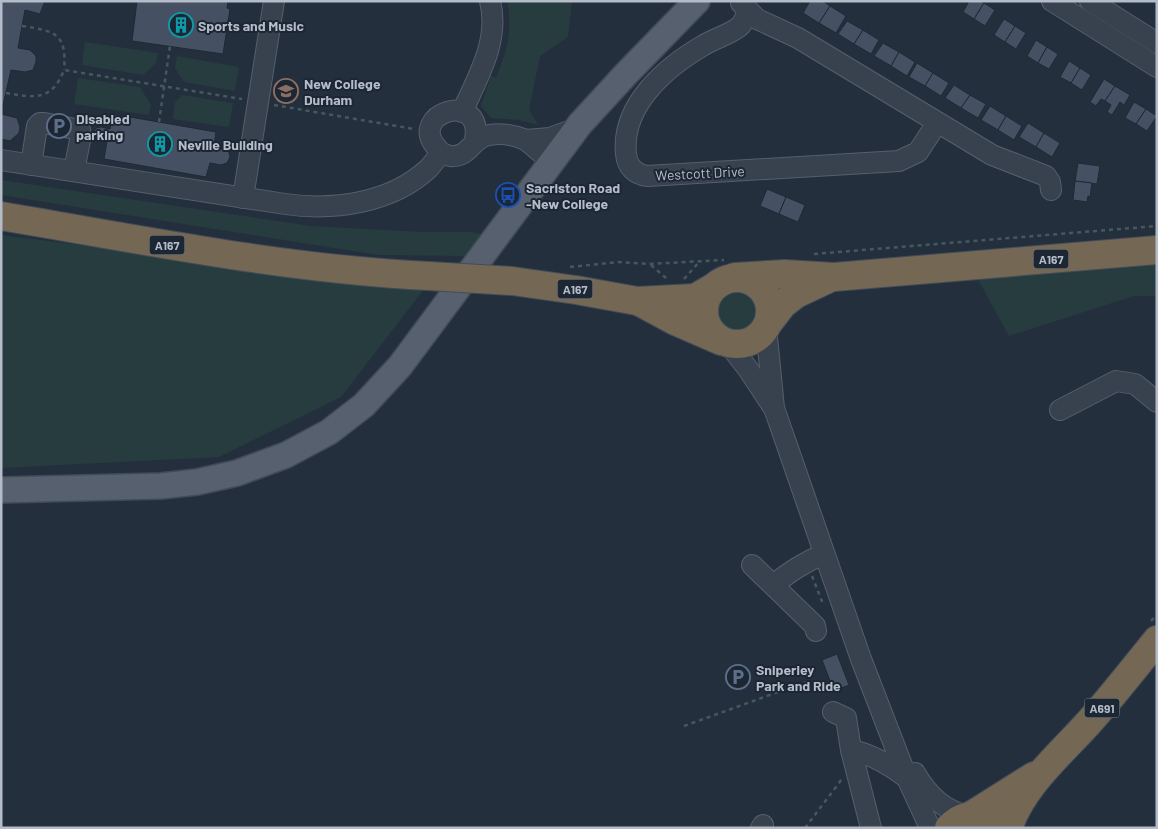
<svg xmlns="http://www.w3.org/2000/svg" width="1158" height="829" viewBox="0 0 1158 829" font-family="Barlow,sans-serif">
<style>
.green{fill:#263c3f}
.building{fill:#455162;stroke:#1f2835}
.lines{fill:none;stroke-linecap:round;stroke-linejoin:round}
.minor-casing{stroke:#565f6c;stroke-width:22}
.major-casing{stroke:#414a57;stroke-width:28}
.highway-casing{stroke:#434c59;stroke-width:30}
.path{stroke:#44595c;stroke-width:2.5;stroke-dasharray:4 4;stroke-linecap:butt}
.minor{stroke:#38414e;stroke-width:20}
.major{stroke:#56606e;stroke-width:25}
.highway{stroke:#746855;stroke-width:28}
.highway-bridge-casing{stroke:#434c59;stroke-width:30;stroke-linecap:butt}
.highway-bridge{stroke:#746855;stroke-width:28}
.labels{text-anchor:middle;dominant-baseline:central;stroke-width:4;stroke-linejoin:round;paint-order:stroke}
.shield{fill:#1d2633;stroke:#878f9c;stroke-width:1}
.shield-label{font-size:12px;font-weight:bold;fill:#b4bcc9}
.poi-label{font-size:14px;font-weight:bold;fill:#b4bcc9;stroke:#1d2633;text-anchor:start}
.street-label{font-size:14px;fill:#b4bcc9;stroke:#1d2633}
</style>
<rect width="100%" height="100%" fill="#242f3e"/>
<g class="green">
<path d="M 507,1 L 572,1 L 568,37 L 540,56 L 529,110 L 538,125 L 519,120 L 491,118 L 481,106 L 491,76 L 496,78 C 507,50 513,32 507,1 Z"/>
<path d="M 85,42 L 158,53 L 156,63 L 143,75 L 82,65 Z"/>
<path d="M 177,56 L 239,67 L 235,91 L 184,82 L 175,68 Z"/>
<path d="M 78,78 L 140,87 L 151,105 L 149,115 L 74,104 Z"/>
<path d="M 182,95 L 233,103 L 229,127 L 173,119 L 175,102 Z"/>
<path d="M 1,180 L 311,226 L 421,232 L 472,232 L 484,235 L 467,256 L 378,255 L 1,195 Z"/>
<path d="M 1,235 L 424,289 L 341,397 L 219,457 L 1,468 Z"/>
<path d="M 1157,263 L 1157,296 L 1134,296 L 1009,336 L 975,274 Z"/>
<circle cx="738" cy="311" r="23"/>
</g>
<g class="building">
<path d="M 1,1 L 45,1 L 40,14 L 25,10 L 18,48 L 30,50 L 36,56 L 36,62 L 33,70 L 25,72 L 11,70 L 1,114 L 17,118 L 20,127 L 19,133 L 10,141 L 1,139 Z"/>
<path d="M 137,1 L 228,1 L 227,8 L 230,9 L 223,54 L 132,41 Z"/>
<path d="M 810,1 L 823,1 L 830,6 L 819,23 L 803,13 Z"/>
<path d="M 969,1 L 980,1 L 984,3 L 974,19 L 963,12 Z"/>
<path d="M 984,3 L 995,10 L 985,26 L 974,19 Z"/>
<path d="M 830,6 L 846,16 L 836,33 L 819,23 Z"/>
<path d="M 1004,19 L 1015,26 L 1005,42 L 994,35 Z"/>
<path d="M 847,21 L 863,30 L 854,44 L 838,34 Z"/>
<path d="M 1015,26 L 1026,33 L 1016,49 L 1005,42 Z"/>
<path d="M 863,30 L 879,40 L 871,54 L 854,44 Z"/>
<path d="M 1036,40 L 1047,47 L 1038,63 L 1027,56 Z"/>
<path d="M 883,43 L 899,52 L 891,66 L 874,56 Z"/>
<path d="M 1047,47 L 1058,54 L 1049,69 L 1038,63 Z"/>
<path d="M 899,52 L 915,62 L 907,76 L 891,66 Z"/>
<path d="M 1069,61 L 1080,68 L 1071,83 L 1060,77 Z"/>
<path d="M 917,63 L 933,73 L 925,86 L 909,77 Z"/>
<path d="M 1080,68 L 1091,75 L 1082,90 L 1071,83 Z"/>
<path d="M 933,73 L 949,83 L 941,96 L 925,86 Z"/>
<path d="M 1104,79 L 1115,86 L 1105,101 L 1101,99 L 1096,106 L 1090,102 Z"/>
<path d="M 954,85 L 970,95 L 961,108 L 945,98 Z"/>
<path d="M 1115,86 L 1130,95 L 1124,105 L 1120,102 L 1112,115 L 1107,112 L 1111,105 L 1105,101 Z"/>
<path d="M 970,95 L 986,104 L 978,118 L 961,108 Z"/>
<path d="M 1134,102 L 1146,109 L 1136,124 L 1125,118 Z"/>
<path d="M 990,106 L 1006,116 L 998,130 L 981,120 Z"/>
<path d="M 1146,109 L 1157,116 L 1147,131 L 1136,124 Z"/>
<path d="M 113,114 L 216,132 L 214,147 L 224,149 L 229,152 L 230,157 L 227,163 L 221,165 L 210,163 L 206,177 L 104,159 L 107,141 L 97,139 L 94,136 L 94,131 L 96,128 L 101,127 L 110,129 Z"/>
<path d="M 1006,116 L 1022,126 L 1014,140 L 998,130 Z"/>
<path d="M 1028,123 L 1044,133 L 1036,147 L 1019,137 Z"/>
<path d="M 1044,133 L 1060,143 L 1052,157 L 1036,147 Z"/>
<path d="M 1078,163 L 1100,166 L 1097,184 L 1075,181 Z"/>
<path d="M 1075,181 L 1092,183 L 1090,197 L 1088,196 L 1087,202 L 1073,200 Z"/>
<path d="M 767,189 L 786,197 L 779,214 L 760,206 Z"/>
<path d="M 786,197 L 805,205 L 798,222 L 779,214 Z"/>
<path d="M 837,654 L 849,685 L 834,691 L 822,660 Z"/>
</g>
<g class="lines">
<defs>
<g id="minor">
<path d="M 1052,1 L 1157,67"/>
<path d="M 1090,1 L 1157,43"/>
<path d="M 741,3 L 757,19 L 798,38 L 992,155 L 1046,176 L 1050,182 L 1051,190"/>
<path d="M 748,11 C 746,16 744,21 741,25 C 734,33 713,39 704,45 C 666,67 621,105 626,154 C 627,167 635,174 647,176 L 899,161 L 918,152 L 937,123"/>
<path d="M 462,112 C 478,77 500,40 490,1"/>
<path d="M 475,140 C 484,88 406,114 437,148 C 440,153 445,155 450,156 C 468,158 471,141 485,136 C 498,132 514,135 526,140"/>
<path d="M 1,160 L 285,204 C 334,211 392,203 429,168 C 433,163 437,158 441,153"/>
<path d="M 550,162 L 545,156 L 526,140 L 550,138 L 577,128"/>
<path d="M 31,165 L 37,126 L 40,123 L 44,123 L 80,130 L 81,135 L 74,171"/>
<path d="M 243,198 L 274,1"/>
<path d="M 766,327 L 774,408 L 861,659 L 907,778 L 930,828"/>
<path d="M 727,342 L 748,369 L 773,407"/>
<path d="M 1060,410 L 1116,381 L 1135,384 L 1157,402"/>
<path d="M 752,565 L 815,626 L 816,631"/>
<path d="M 773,585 C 790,572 804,562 824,554"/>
<path d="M 833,712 L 846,718 L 851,750 L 871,828"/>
<path d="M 851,750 C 872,754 890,765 907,778"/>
<path d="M 915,773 C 928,795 943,810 968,816"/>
<path d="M 761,828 L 763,825"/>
</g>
<path id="major" d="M 1,490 L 161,486 L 197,482 L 237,473 L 286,455 L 329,432 L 364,405 L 400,366 L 580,124 L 626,74 L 697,1"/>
<g id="highway">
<path d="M 1,216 C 143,240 285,269 429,276"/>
<path d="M 735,277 L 785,274 L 834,277 L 1157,250"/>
<circle cx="737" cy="311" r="33"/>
<path d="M 512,281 L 576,290 L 637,301 L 695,298 L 714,287"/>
<path d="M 638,301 L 675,321 L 721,341"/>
<path d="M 769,322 L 783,304 L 796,294 L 830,278"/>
<path d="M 972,815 L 1034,776"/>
<path d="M 949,828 C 959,816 976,812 990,820"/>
<path d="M 1008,828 C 1024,783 1061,754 1091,720 C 1114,694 1135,667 1157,640"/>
</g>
</defs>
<use href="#minor" class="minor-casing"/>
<use href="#major" class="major-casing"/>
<use href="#highway" class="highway-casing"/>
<g class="path">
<path d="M 22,26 C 56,31 67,34 64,70"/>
<path d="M 6,93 C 35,98 52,101 64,70 L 242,99"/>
<path d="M 274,105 L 414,129"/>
<path d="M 159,122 L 170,46"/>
<path d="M 814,254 L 1157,226"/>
<path d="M 651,265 L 667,279"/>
<path d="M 570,267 L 619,262 L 649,264 L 724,260"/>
<path d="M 684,279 L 700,261"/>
<path d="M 812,576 L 823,604"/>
<path d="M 1151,621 L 1157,615"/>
<path d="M 684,726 L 806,682"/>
<path d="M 805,828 L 842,779"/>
</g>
<use href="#minor" class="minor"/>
<use href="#major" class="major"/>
<use href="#highway" class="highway"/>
<defs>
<path id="highway-bridge" d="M 429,276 L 512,281"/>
</defs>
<use href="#highway-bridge" class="highway-bridge-casing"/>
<use href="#highway-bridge" class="highway-bridge"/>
</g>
<defs>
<symbol id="building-ring" viewBox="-11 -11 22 22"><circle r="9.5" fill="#1d2633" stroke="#0f9aa8" stroke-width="1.5"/><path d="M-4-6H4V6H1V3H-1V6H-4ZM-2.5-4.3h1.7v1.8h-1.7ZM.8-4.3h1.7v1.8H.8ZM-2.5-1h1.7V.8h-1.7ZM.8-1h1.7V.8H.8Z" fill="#0f9aa8"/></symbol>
<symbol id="university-ring" viewBox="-11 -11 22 22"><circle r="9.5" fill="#1d2633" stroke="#8d6e63" stroke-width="1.5"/><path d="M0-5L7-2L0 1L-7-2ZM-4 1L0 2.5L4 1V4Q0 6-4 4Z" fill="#8d6e63"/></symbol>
<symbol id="parking-ring" viewBox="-11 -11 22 22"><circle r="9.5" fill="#1d2633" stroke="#5c6f8a" stroke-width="1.5"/><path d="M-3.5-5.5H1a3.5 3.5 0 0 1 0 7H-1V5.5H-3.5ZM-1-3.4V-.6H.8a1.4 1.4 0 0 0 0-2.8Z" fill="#5c6f8a"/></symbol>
<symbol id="bus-ring" viewBox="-11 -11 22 22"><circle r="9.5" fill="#1d2633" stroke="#1a4fb4" stroke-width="1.5"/><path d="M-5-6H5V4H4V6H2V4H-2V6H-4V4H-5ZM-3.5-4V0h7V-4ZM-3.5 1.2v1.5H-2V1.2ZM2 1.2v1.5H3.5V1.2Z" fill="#1a4fb4"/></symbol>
</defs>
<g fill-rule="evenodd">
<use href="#building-ring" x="167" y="11" width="28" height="28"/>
<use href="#university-ring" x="272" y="77" width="28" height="28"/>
<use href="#parking-ring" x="45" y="112" width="28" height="28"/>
<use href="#building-ring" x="146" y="130" width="28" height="28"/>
<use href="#bus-ring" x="494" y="181" width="28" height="28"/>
<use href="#parking-ring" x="724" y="663" width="28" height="28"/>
</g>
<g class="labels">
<g class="shield">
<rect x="149.5" y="235.5" width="35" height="19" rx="4"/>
<rect x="1033.5" y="249.5" width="35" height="19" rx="4"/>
<rect x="557.5" y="279.5" width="35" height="19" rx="4"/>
<rect x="1084.5" y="698.5" width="35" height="19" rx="4"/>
</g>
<g class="shield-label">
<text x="167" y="245">A167</text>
<text x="1051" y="259">A167</text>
<text x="575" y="289">A167</text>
<text x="1102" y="708">A691</text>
</g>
<g class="poi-label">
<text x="198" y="25">Sports and Music</text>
<text x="304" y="83">New College<tspan x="304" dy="16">Durham</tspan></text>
<text x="76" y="118">Disabled<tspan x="76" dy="16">parking</tspan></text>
<text x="178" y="144">Neville Building</text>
<text x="526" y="187">Sacriston Road<tspan x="526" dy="16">-New College</tspan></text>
<text x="756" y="669">Sniperley<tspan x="756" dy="16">Park and Ride</tspan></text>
</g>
<g class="street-label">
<text transform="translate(700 173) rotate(-3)">Westcott Drive</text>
</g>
</g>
<rect width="1158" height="829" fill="none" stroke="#b4bcc9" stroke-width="5"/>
</svg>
